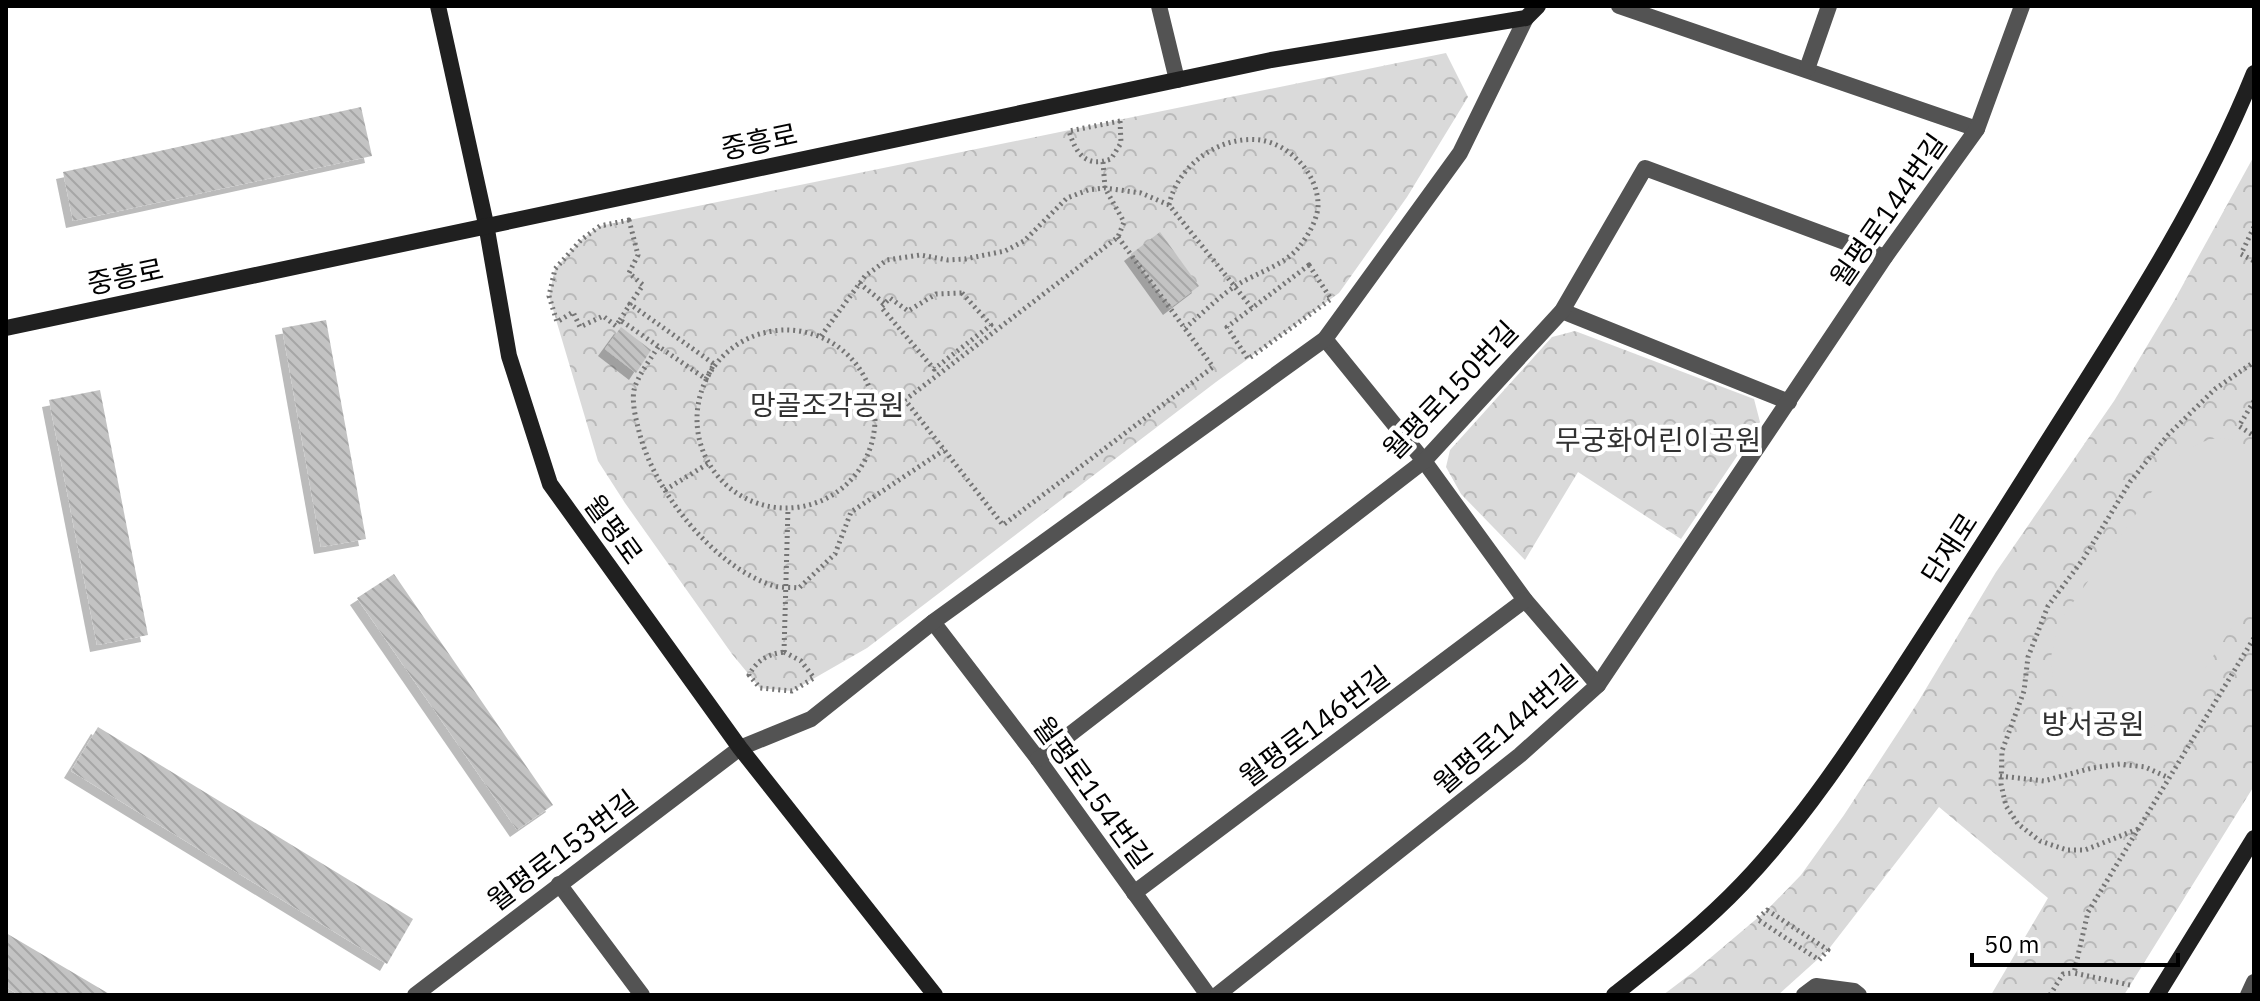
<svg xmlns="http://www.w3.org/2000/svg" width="2260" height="1001" viewBox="0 0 2260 1001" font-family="'IBM Plex Sans','Noto Sans KR',sans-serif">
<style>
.park{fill:url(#park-crowns)}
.pitch{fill:#dadada}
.building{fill:url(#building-back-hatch);filter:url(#shadow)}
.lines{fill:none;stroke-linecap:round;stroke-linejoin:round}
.path{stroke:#757575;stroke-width:5;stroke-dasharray:2 4;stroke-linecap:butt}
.street{stroke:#535353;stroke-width:16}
.secondary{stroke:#202020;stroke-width:16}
.labels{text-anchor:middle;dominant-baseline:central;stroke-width:8;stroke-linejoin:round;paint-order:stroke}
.street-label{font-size:28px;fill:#000;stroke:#fff}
.park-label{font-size:28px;fill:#313131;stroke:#fff}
</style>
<defs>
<pattern id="park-crowns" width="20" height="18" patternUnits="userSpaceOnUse" patternTransform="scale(2)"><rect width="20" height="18" fill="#dadada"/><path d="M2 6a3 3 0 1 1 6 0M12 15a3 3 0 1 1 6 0" fill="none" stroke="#b9b9b9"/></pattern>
<pattern id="building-back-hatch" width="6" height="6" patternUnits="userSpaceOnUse" patternTransform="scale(2)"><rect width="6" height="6" fill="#c3c3c3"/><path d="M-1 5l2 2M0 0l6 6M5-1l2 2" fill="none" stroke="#a6a6a6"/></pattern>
<filter id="shadow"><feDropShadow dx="-7" dy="7" stdDeviation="0" flood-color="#0004"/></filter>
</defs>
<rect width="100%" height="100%" fill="#fff"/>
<g class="park">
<path d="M 1446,53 L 1468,97 L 1407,197 L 1339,293 L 1216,382 L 867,648 L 792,691 L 760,688 L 732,654 L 625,503 L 598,461 L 549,296 L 555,269 L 581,240 L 600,226 Z"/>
<path d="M 2254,156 L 2254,786 L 2124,995 L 1991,995 L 2048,898 L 1939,807 L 1828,950 L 1778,995 L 1663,995 L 1696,970 L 1767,910 L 1801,875 L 1844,815 L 1918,702 L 1996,572 L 2114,401 L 2174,301 Z"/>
<path d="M 1575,331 L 1754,399 L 1760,422 L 1681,539 L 1578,472 L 1525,560 L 1461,494 L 1446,467 L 1450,450 L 1552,337 Z"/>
</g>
<g class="pitch">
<path d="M 1118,237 L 1213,367 L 1003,525 L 905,400 Z"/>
<path d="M 2218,438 L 2234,440 L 2254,448 L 2254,594 L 2181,705 L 2163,723 L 2134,733 L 2109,731 L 2087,721 L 2066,703 L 2053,680 L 2051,657 L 2059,622 L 2173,462 C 2187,449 2199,441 2218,438 Z"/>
</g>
<g class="building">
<path d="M 361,107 L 372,156 L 73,221 L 63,172 Z"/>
<path d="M 1160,232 L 1199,286 L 1170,308 L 1131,254 Z"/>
<path d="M 326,320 L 366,539 L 321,547 L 282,328 Z"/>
<path d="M 621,327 L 651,350 L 636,373 L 605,349 Z"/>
<path d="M 100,390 L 148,635 L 97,645 L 49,400 Z"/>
<path d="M 394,574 L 553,805 L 517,830 L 357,598 Z"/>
<path d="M 98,727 L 413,919 L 387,964 L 71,771 Z"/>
<path d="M 6,933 L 111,995 L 19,995 L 6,987 Z"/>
</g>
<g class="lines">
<g class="path">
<path d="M 1120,121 L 1121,143 L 1111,159 C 1086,168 1076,154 1069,131 Z"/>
<path d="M 1103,162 L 1105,188 L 1124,222 L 1118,237"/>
<path d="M 1169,205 C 1177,166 1219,135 1260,140 C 1289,144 1317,173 1318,203 C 1319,217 1308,236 1299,247 C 1285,265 1256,273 1237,285 C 1218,297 1202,314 1185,328"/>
<path d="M 629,220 L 638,255 L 629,273 L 643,285 L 630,304 L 714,364 L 706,379 L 620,320 L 616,326 L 603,316 L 580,327 L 573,312 L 557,322 L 549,296 L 555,269 L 581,240 L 600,226 Z"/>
<path d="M 2254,227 L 2241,254 L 2254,261"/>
<path d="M 1118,237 L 1213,367 L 1003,525 L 905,400 Z"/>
<path d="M 1309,265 L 1331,299 L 1248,359 L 1227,327 Z"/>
<path d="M 859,283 L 884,303"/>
<path d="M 962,293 L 991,325 L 934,369 L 881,307 L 890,298 L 908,311 L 936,294 Z"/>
<path d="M 620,320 L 630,304"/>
<circle cx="786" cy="419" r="89"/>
<path d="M 821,336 L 865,276 L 887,260 L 920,255 L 948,260 L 965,259 L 1005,251 L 1024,241 L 1067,198 L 1088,190 L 1105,188 L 1141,193 L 1169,205 L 1252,308"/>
<path d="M 658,347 C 650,360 638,375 634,390 C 632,401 635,416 638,427 C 651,488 713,567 774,586 C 781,588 791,587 799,588 L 835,554 L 851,512 L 944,450"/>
<path d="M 2254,401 L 2239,426 L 2254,436"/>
<path d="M 665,490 L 709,463"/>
<path d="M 784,652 L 801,661 L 814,678 L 792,691 L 760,688 L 749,675 C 757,660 768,654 784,652 Z"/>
<path d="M 784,652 L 788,508"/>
<path d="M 2000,776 L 2044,781 L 2092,768 L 2120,764 L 2145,767 L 2169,778"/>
<path d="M 2138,829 L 2085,850 L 2067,850 L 2040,841 L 2018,824 L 2006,806 L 2001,784 L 2002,751 L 2024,691 L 2028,657 L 2048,606 L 2084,558 L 2130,482 L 2168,435 L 2215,389 L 2254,362"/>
<path d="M 1767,910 L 1828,950 L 1819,960 L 1757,919 Z"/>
<path d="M 2130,985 L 2074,973 L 2088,912 L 2254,638"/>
<path d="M 2050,995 L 2063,974 L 2074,973"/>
</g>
<g class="street">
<path d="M 1159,6 L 1177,80"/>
<path d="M 1619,6 L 1977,129"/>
<path d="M 1807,69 L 1829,6"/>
<path d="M 1562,311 L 1789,402"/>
<path d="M 1325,339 L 1424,461 L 1525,600 L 1598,685"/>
<path d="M 933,622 L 1038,759 L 1208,995"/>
<path d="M 1038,759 L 1424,461 L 1562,311 L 1645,168 L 1885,257"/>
<path d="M 559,884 L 642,995"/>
<path d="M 1134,893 L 1525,600"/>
<path d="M 415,995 L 740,748 L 811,719 L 933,622 L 1325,339 L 1460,153 L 1526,18"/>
<path d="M 1217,995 L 1520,755 L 1598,685 L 1885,257 L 1977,129 L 2022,6"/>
<path d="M 1804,995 L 1816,986 L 1854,991 L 1859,995"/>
<path d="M 2248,995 L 2254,982"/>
</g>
<g class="secondary">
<path d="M 438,6 L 486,224 L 509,356 L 550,484 L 740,748 L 935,995"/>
<path d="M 6,328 L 1271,60 L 1526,18 L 1538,6"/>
<path d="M 1614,995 C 1658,960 1703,925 1742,884 C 1804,819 1854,742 1904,666 C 1950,595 1996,524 2041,452 C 2118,330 2200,207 2254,73"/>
<path d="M 2157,995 L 2254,838"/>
</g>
</g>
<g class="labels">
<g class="street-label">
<text transform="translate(759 141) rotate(-12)">중흥로</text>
<text transform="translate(1888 210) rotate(-55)">월평로144번길</text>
<text transform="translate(125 276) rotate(-12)">중흥로</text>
<text transform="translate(1450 390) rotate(-46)">월평로150번길</text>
<text transform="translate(614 529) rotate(54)">월평로</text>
<text transform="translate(1949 548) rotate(-57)">단재로</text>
<text transform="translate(1314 726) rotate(-37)">월평로146번길</text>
<text transform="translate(1505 729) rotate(-41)">월평로144번길</text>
<text transform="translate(1093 792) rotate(54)">월평로154번길</text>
<text transform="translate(562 850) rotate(-37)">월평로153번길</text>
</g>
<g class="park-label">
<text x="827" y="404">망골조각공원</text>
<text x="1658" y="439">무궁화어린이공원</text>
<text x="2093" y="723">방서공원</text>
</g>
</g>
<rect width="2260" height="1001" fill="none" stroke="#000000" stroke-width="16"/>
<path d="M1972 953v12h206v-12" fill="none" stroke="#000000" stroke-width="4"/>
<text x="1984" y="953" font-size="24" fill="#000000" stroke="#ffffff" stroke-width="6" paint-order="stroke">50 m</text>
</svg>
